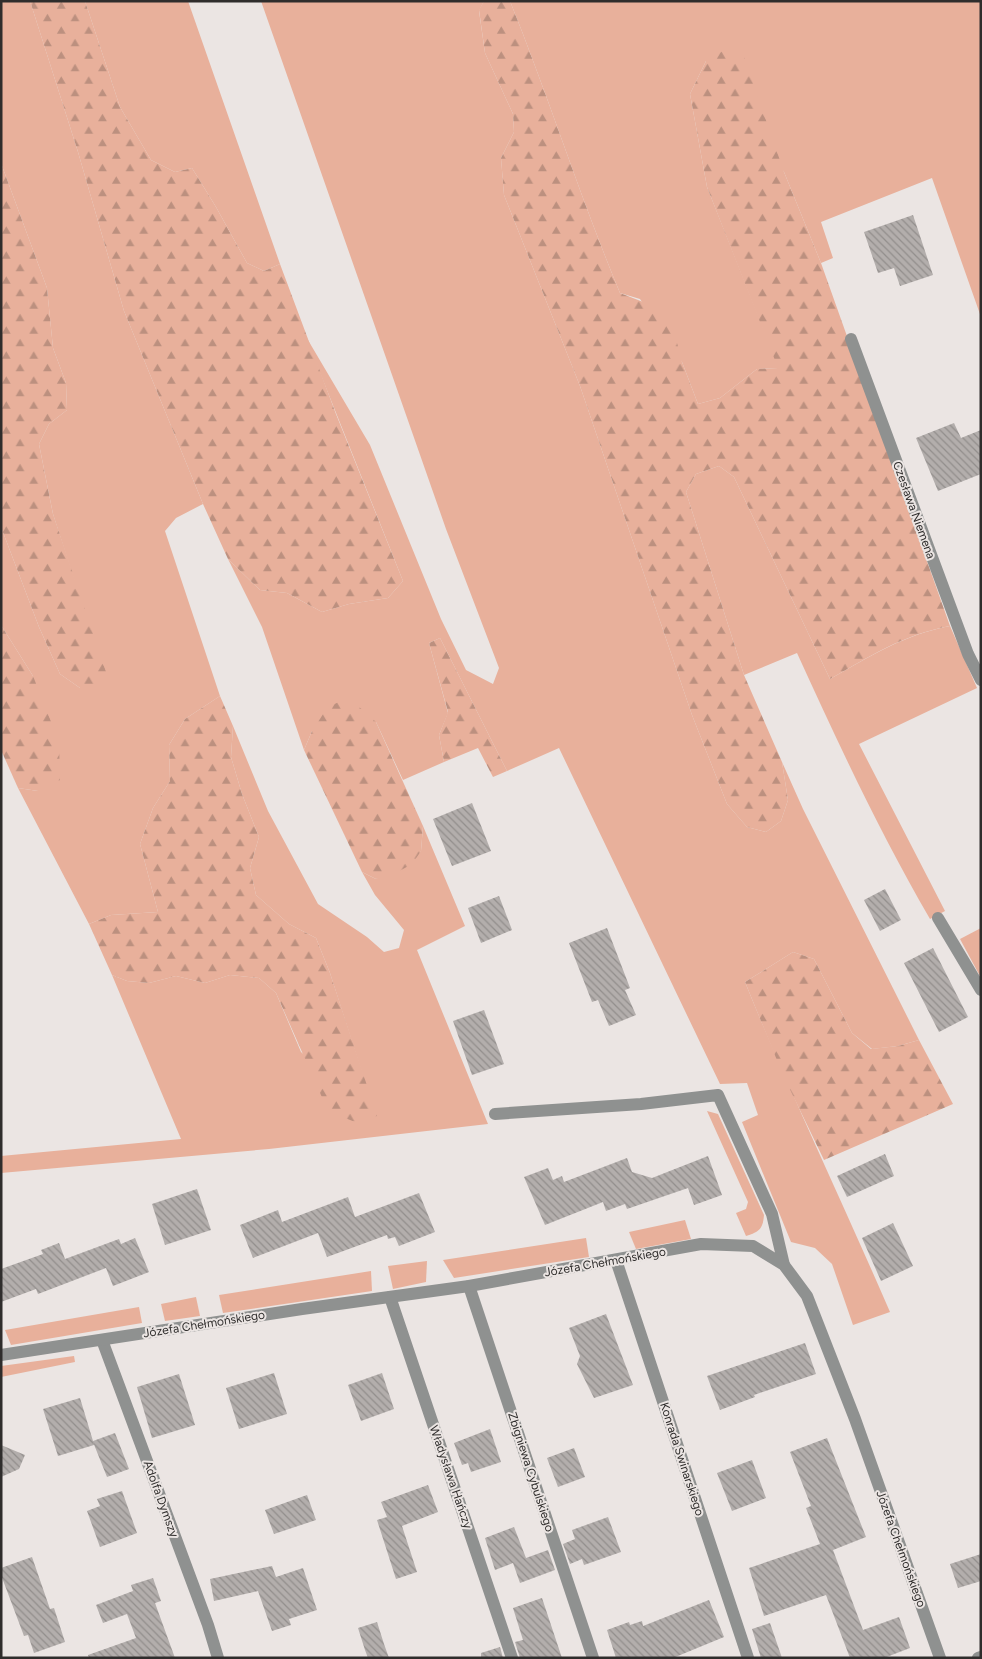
<svg xmlns="http://www.w3.org/2000/svg" width="982" height="1659" viewBox="0 0 982 1659" font-family="Figtree,sans-serif">
<style>
.green{fill:#e8b09b}
.forest{fill:url(#forest-firs)}
.building{fill:url(#building-back-hatch)}
.lines{fill:none;stroke-linecap:round;stroke-linejoin:round}
.minor{stroke:#8f9190;stroke-width:12}
.labels{text-anchor:middle;dominant-baseline:central;stroke-width:4;stroke-linejoin:round;paint-order:stroke}
.street-label{font-size:12px;fill:#2f2d2c;stroke:#ebe5e3}
</style>
<defs>
<pattern id="forest-firs" width="22" height="20" patternUnits="userSpaceOnUse" patternTransform="scale(1.25)"><rect width="22" height="20" fill="#e8b09b"/><path d="M5 1l3.5 6h-7zM16 11l3.5 6h-7z" fill="#bc907f"/></pattern>
<pattern id="building-back-hatch" width="6" height="6" patternUnits="userSpaceOnUse" patternTransform="scale(1.25)"><rect width="6" height="6" fill="#b3aeac"/><path d="M-1 5l2 2M0 0l6 6M5-1l2 2" fill="none" stroke="#928e8c"/></pattern>
</defs>
<rect width="100%" height="100%" fill="#ebe5e3"/>
<g class="green">
<path d="M 1,1 L 30,1 L 78,152 L 124,311 L 203,504 L 176,518 L 165,531 L 220,696 L 185,719 L 169,745 L 170,781 L 153,808 L 140,844 L 158,912 L 111,915 L 89,924 L 18,788 L 38,791 L 33,676 L 1,625 L 1,527 L 39,627 L 60,674 L 80,688 L 97,688 L 75,582 L 53,514 L 39,444 L 49,424 L 67,410 L 66,383 L 53,348 L 47,288 L 1,163 Z"/>
<path d="M 85,1 L 188,1 L 280,264 L 264,271 L 247,263 L 216,207 L 192,168 L 175,172 L 151,160 L 120,107 Z"/>
<path d="M 261,1 L 484,1 L 479,11 L 485,53 L 513,114 L 514,132 L 501,158 L 504,195 L 580,386 L 692,715 L 727,804 L 747,827 L 766,832 L 781,821 L 788,800 L 782,762 L 803,809 L 919,1040 L 898,1046 L 872,1049 L 852,1033 L 814,959 L 793,952 L 745,982 C 790,1093 842,1201 890,1312 L 853,1325 L 832,1264 L 815,1248 L 791,1242 L 742,1122 L 758,1115 L 747,1083 L 720,1084 L 559,748 L 507,771 L 440,638 L 429,643 L 448,713 L 439,735 L 444,762 L 403,780 L 376,722 L 312,731 L 304,750 L 262,627 L 228,559 L 260,590 L 287,593 L 322,612 L 349,604 L 388,598 L 403,581 L 305,335 L 370,445 L 441,619 L 466,670 L 493,684 L 499,668 L 446,529 Z"/>
<path d="M 510,1 L 981,1 L 981,317 L 932,178 L 821,222 L 833,258 L 821,263 L 784,172 L 706,61 L 690,94 L 707,187 L 779,368 L 757,369 L 720,398 L 698,404 L 682,362 L 640,299 L 620,293 C 580,197 549,98 510,1 Z"/>
<path d="M 719,466 L 734,477 L 830,679 C 871,656 903,635 950,626 L 977,688 L 859,744 L 945,911 L 930,919 C 880,833 838,743 797,653 L 744,675 L 686,492 L 696,474 Z"/>
<path d="M 233,726 L 268,811 L 318,904 L 367,937 L 384,952 L 399,948 L 404,930 L 375,895 L 362,872 L 376,879 L 421,851 L 423,826 L 465,926 L 417,950 L 488,1124 L 269,1149 L 1,1173 L 1,1156 L 181,1139 L 112,975 L 127,981 L 149,983 L 176,976 L 205,983 L 230,975 L 259,978 L 276,993 L 301,1052 L 376,1116 L 330,973 L 316,938 L 289,924 L 256,895 L 250,868 L 259,837 L 242,794 L 231,757 Z"/>
<path d="M 981,928 L 981,978 L 960,939 Z"/>
<path d="M 707,1111 L 718,1114 L 764,1215 C 763,1228 760,1232 746,1236 L 736,1213 L 746,1209 L 748,1202 Z"/>
<path d="M 685,1220 L 691,1239 L 636,1249 L 629,1232 Z"/>
<path d="M 586,1238 L 589,1257 L 454,1278 L 443,1260 Z"/>
<path d="M 427,1261 L 426,1282 L 393,1289 L 388,1266 Z"/>
<path d="M 371,1271 L 372,1291 L 223,1313 L 219,1295 Z"/>
<path d="M 196,1297 L 200,1316 L 165,1321 L 161,1304 Z"/>
<path d="M 139,1307 L 142,1323 L 11,1345 L 5,1330 Z"/>
<path d="M 74,1356 L 75,1362 L 1,1377 L 1,1366 Z"/>
</g>
<g class="forest">
<path d="M 30,1 L 85,1 L 120,107 L 151,160 L 175,172 L 192,168 L 216,207 L 247,263 L 264,271 L 280,264 L 336,414 L 403,581 L 388,598 L 349,604 L 322,612 L 287,593 L 260,590 L 228,559 L 203,504 L 124,311 L 78,152 Z"/>
<path d="M 484,1 L 510,1 C 549,98 580,197 620,293 L 669,312 L 682,362 L 698,404 L 720,398 L 757,369 L 778,368 L 707,187 L 690,94 L 706,61 L 726,49 L 742,51 L 784,172 L 821,263 L 950,626 C 902,635 871,656 830,679 L 734,477 L 719,466 L 696,474 L 686,492 L 744,675 L 782,762 L 788,800 L 781,821 L 766,832 L 747,827 L 727,804 L 692,715 L 580,386 L 504,195 L 501,158 L 514,132 L 513,114 L 485,53 L 479,10 Z"/>
<path d="M 1,163 L 47,288 L 53,348 L 66,383 L 67,410 L 49,424 L 39,444 L 53,514 L 107,675 L 97,688 L 80,688 L 60,674 L 39,627 L 1,527 Z"/>
<path d="M 1,625 L 33,676 L 59,742 L 60,780 L 38,791 L 18,788 L 1,750 Z"/>
<path d="M 440,638 L 507,771 L 493,777 L 478,748 L 444,762 L 439,735 L 448,712 L 429,643 Z"/>
<path d="M 220,696 L 233,726 L 231,757 L 242,794 L 259,837 L 250,868 L 256,895 L 289,924 L 316,938 L 330,973 L 377,1116 L 355,1122 L 328,1111 L 276,993 L 259,978 L 230,975 L 205,983 L 176,976 L 149,983 L 127,981 L 112,975 L 89,924 L 111,915 L 158,912 L 140,844 L 153,808 L 170,781 L 169,745 L 185,719 Z"/>
<path d="M 348,697 L 376,722 L 423,826 L 421,851 L 412,864 L 394,874 L 376,879 L 362,872 L 304,750 L 312,731 L 327,708 Z"/>
<path d="M 793,952 L 814,959 L 852,1033 L 871,1049 L 898,1046 L 919,1040 L 953,1104 L 824,1160 L 783,1075 L 745,982 Z"/>
</g>
<g class="building">
<path d="M 913,215 L 933,275 L 900,286 L 894,268 L 878,273 L 864,232 Z"/>
<path d="M 954,423 L 961,438 L 981,430 L 981,474 L 938,491 L 916,438 Z"/>
<path d="M 472,803 L 491,851 L 452,866 L 433,819 Z"/>
<path d="M 885,889 L 901,920 L 880,931 L 864,900 Z"/>
<path d="M 499,896 L 512,930 L 481,943 L 468,908 Z"/>
<path d="M 607,928 L 630,988 L 625,990 L 636,1015 L 609,1026 L 598,1000 L 592,1002 L 569,943 Z"/>
<path d="M 933,948 L 968,1017 L 939,1032 L 904,963 Z"/>
<path d="M 484,1010 L 504,1064 L 472,1075 L 453,1021 Z"/>
<path d="M 885,1154 L 894,1176 L 847,1197 L 837,1176 Z"/>
<path d="M 708,1156 L 722,1195 L 694,1205 L 688,1188 L 627,1209 L 625,1204 L 606,1211 L 603,1202 L 545,1225 L 524,1177 L 548,1168 L 553,1180 L 562,1176 L 564,1182 L 627,1158 L 632,1172 L 652,1178 Z"/>
<path d="M 197,1189 L 211,1230 L 165,1245 L 152,1204 Z"/>
<path d="M 419,1193 L 435,1232 L 399,1246 L 395,1237 L 388,1239 L 387,1235 L 327,1257 L 318,1233 L 253,1258 L 240,1225 L 278,1210 L 282,1222 L 348,1197 L 355,1217 Z"/>
<path d="M 893,1223 L 913,1266 L 881,1281 L 862,1238 Z"/>
<path d="M 135,1238 L 149,1272 L 113,1286 L 106,1268 L 38,1294 L 36,1289 L 1,1302 L 1,1269 L 43,1254 L 41,1250 L 59,1243 L 65,1259 L 119,1239 L 121,1244 Z"/>
<path d="M 606,1314 L 633,1385 L 594,1398 L 577,1364 L 580,1356 L 569,1328 Z"/>
<path d="M 805,1343 L 816,1374 L 754,1395 L 755,1397 L 720,1410 L 707,1376 Z"/>
<path d="M 274,1373 L 287,1414 L 239,1429 L 226,1388 Z"/>
<path d="M 382,1373 L 394,1409 L 361,1421 L 348,1385 Z"/>
<path d="M 179,1374 L 195,1425 L 152,1438 L 137,1387 Z"/>
<path d="M 80,1398 L 93,1441 L 115,1433 L 129,1469 L 107,1477 L 93,1442 L 94,1445 L 58,1456 L 43,1409 Z"/>
<path d="M 490,1429 L 501,1462 L 471,1472 L 468,1463 L 462,1465 L 454,1443 Z"/>
<path d="M 827,1438 L 866,1537 L 833,1550 L 863,1630 L 899,1617 L 910,1648 L 884,1658 L 850,1658 L 826,1595 L 764,1616 L 749,1568 L 820,1544 L 806,1508 L 811,1506 L 790,1452 Z"/>
<path d="M 1,1445 L 25,1455 L 19,1469 L 1,1477 Z"/>
<path d="M 574,1448 L 585,1477 L 558,1487 L 547,1458 Z"/>
<path d="M 752,1460 L 766,1498 L 732,1511 L 717,1473 Z"/>
<path d="M 428,1485 L 438,1512 L 402,1526 L 417,1572 L 396,1579 L 377,1520 L 387,1517 L 381,1502 Z"/>
<path d="M 122,1491 L 137,1533 L 100,1547 L 87,1511 L 100,1506 L 97,1499 Z"/>
<path d="M 307,1495 L 316,1520 L 274,1534 L 265,1510 Z"/>
<path d="M 608,1517 L 621,1552 L 584,1565 L 582,1559 L 570,1564 L 563,1544 L 575,1539 L 572,1530 Z"/>
<path d="M 514,1527 L 526,1558 L 548,1550 L 555,1570 L 520,1583 L 513,1563 L 495,1570 L 485,1538 Z"/>
<path d="M 981,1554 L 981,1581 L 958,1588 L 950,1564 Z"/>
<path d="M 32,1557 L 50,1609 L 54,1608 L 65,1642 L 34,1653 L 28,1635 L 24,1636 L 1,1575 L 1,1568 Z"/>
<path d="M 272,1566 L 276,1577 L 303,1568 L 317,1610 L 289,1619 L 291,1625 L 272,1631 L 258,1591 L 214,1601 L 210,1579 Z"/>
<path d="M 153,1578 L 161,1601 L 155,1603 L 175,1658 L 89,1658 L 88,1655 L 136,1638 L 127,1614 L 103,1623 L 96,1605 L 133,1591 L 131,1585 Z"/>
<path d="M 542,1598 L 562,1658 L 520,1658 L 515,1642 L 523,1640 L 513,1608 Z"/>
<path d="M 709,1600 L 724,1637 L 673,1658 L 616,1658 L 607,1630 L 629,1622 L 630,1625 L 642,1621 L 643,1626 Z"/>
<path d="M 377,1622 L 384,1644 L 389,1658 L 368,1658 L 365,1650 L 358,1628 Z"/>
<path d="M 770,1623 L 782,1658 L 761,1658 L 752,1629 Z"/>
<path d="M 500,1647 L 503,1658 L 481,1658 L 481,1653 Z"/>
</g>
<g class="lines">
<g class="minor">
<path d="M 851,339 L 968,654 L 981,680"/>
<path d="M 938,918 L 981,990"/>
<path d="M 495,1114 L 641,1104 L 718,1095 L 772,1214 L 784,1265"/>
<path d="M 616,1260 L 748,1658"/>
<path d="M 469,1286 L 593,1658"/>
<path d="M 390,1297 L 512,1658"/>
<path d="M 102,1340 L 208,1625 L 218,1658"/>
<path d="M 1,1355 L 302,1309 L 469,1286 L 701,1244 L 753,1246 L 784,1265 L 807,1296 L 855,1419 L 940,1658"/>
<path d="M 978,1658 L 981,1657"/>
</g>
</g>
<g class="labels">
<g class="street-label">
<text transform="translate(914 510) rotate(70)">Czesława Niemena</text>
<text transform="translate(605 1262) rotate(-10)">Józefa Chełmońskiego</text>
<text transform="translate(204 1324) rotate(-9)">Józefa Chełmońskiego</text>
<text transform="translate(682 1459) rotate(72)">Konrada Swinarskiego</text>
<text transform="translate(531 1472) rotate(72)">Zbigniewa Cybulskiego</text>
<text transform="translate(451 1477) rotate(71)">Władysława Hańczy</text>
<text transform="translate(161 1499) rotate(70)">Adolfa Dymszy</text>
<text transform="translate(901 1549) rotate(70)">Józefa Chełmońskiego</text>
</g>
</g>
<rect width="982" height="1659" fill="none" stroke="#2f2d2c" stroke-width="5"/>
</svg>
